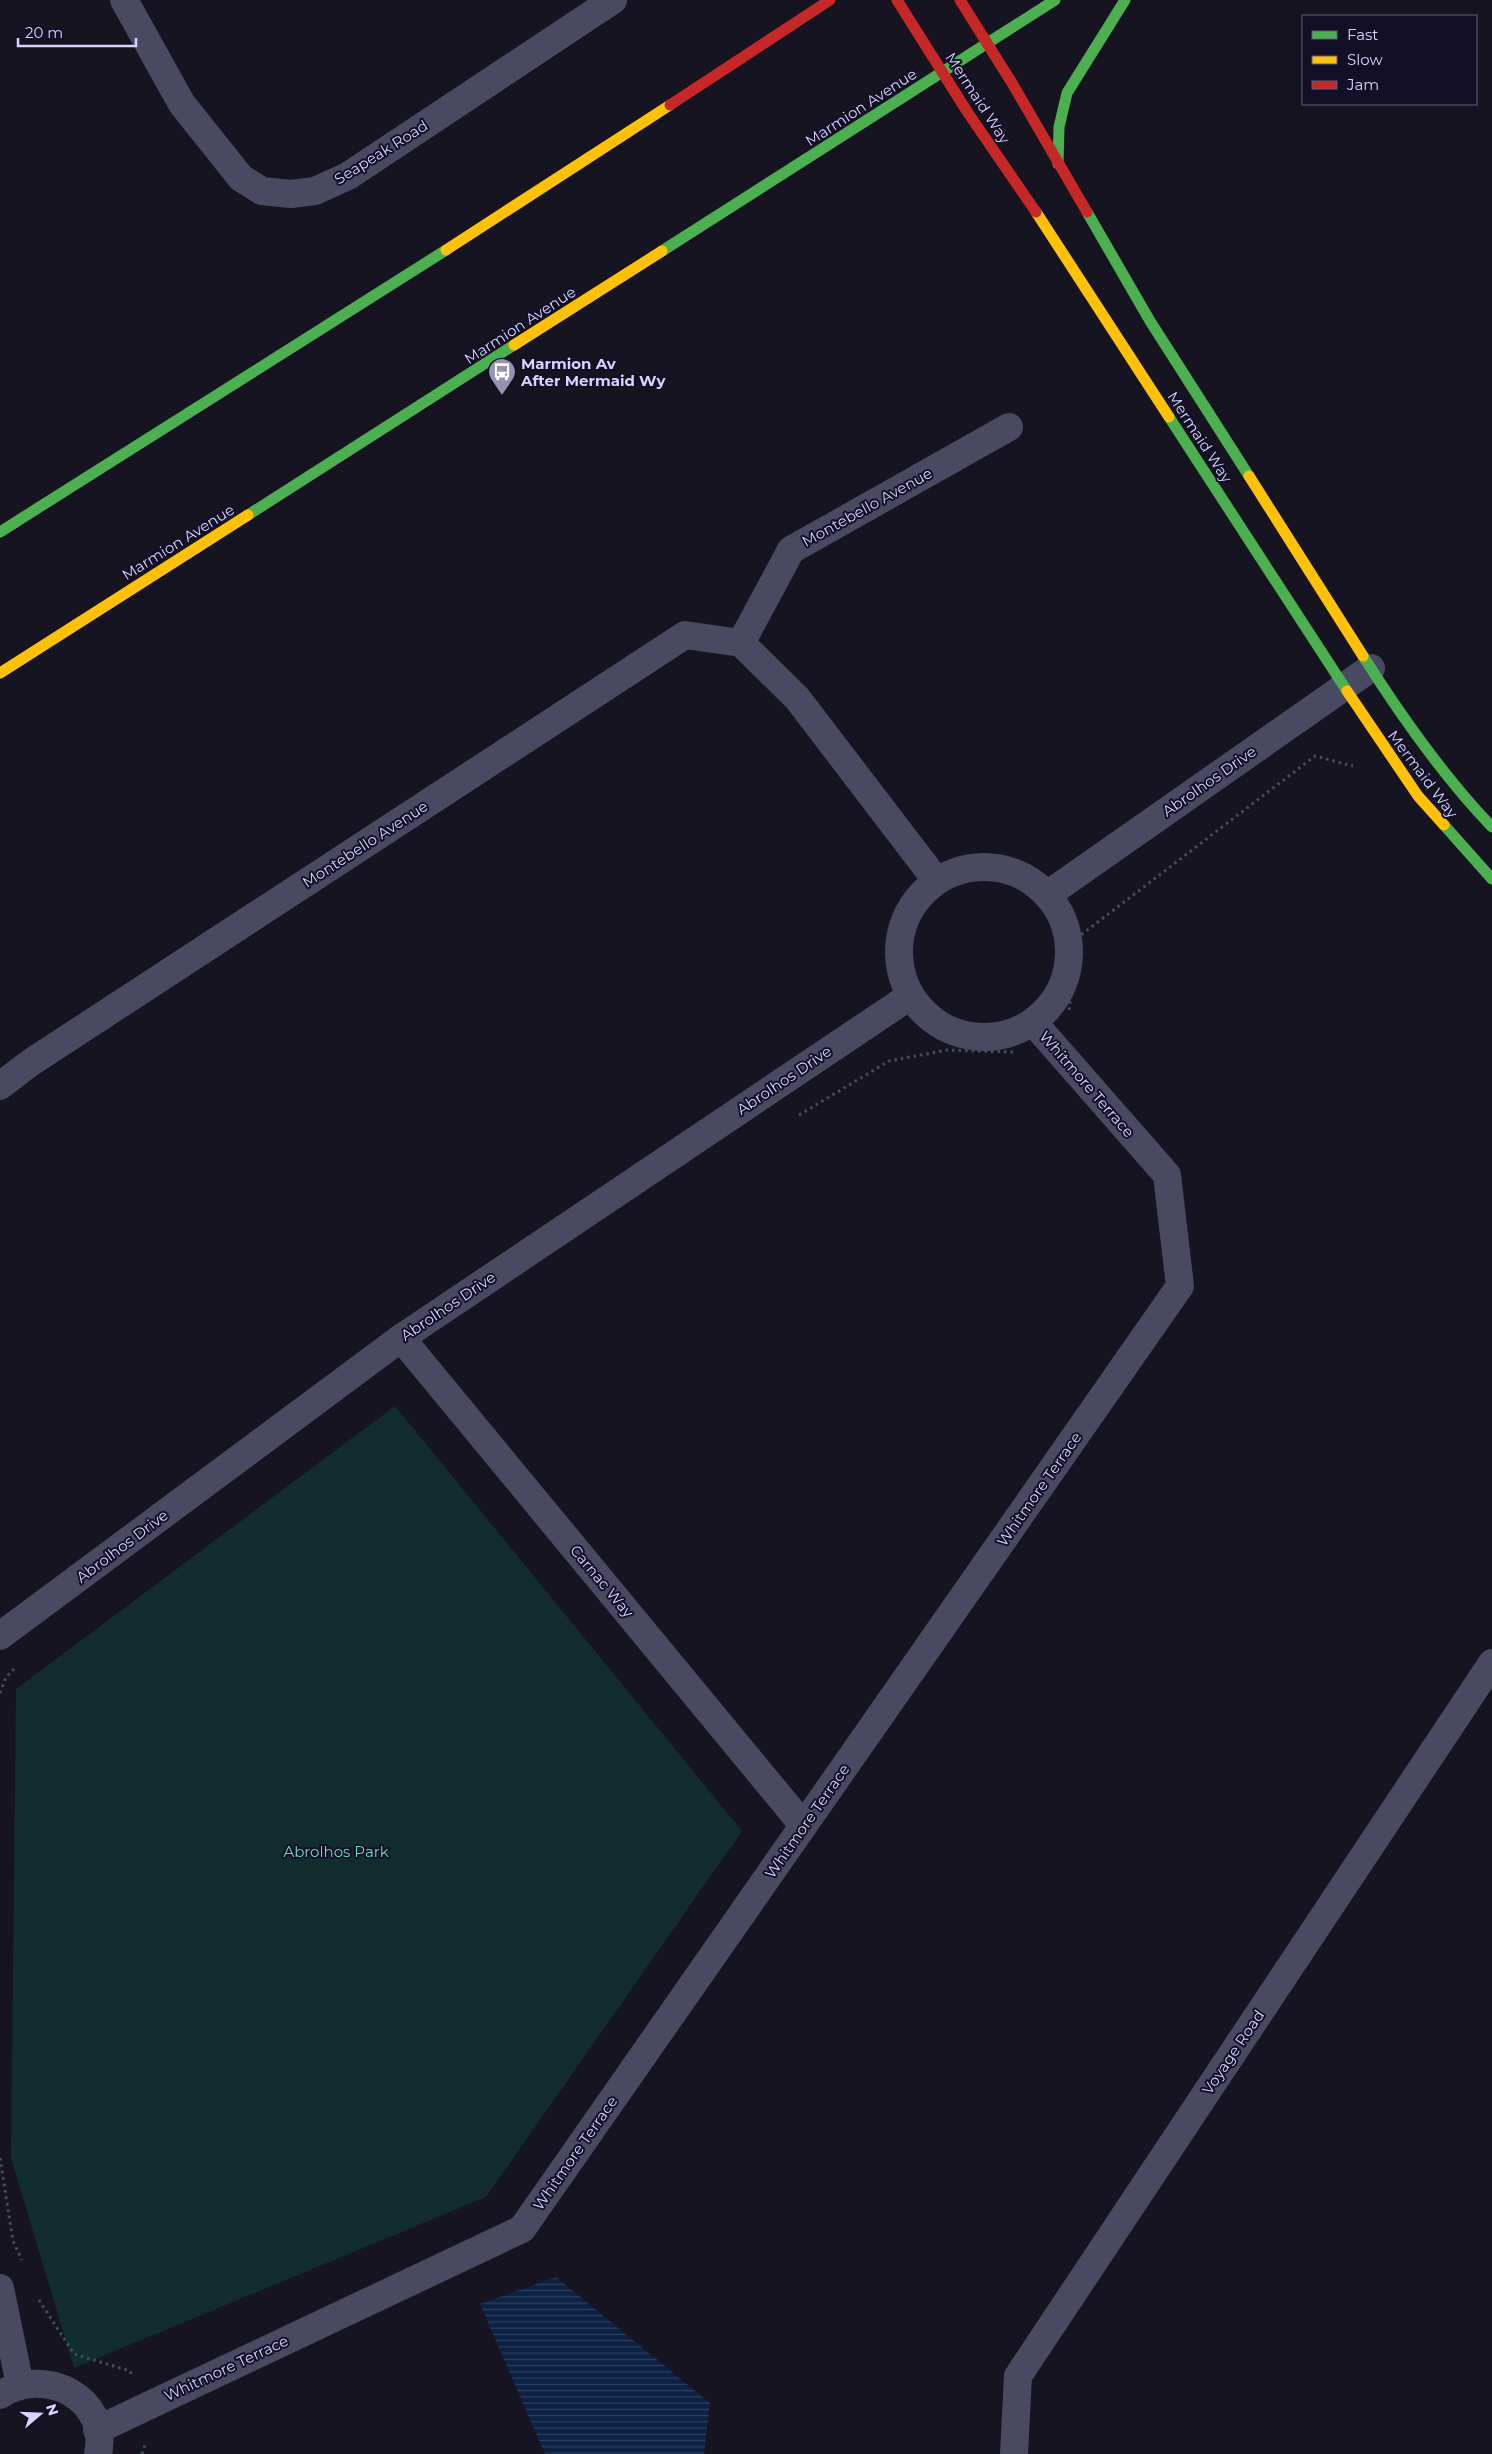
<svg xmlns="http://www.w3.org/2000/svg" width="1492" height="2454" viewBox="0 0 1492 2454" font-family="Montserrat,sans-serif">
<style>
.park{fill:#132c2d}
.water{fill:url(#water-rules)}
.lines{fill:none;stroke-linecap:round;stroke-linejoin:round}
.path{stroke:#44505f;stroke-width:3;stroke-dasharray:2.5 4;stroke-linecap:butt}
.street{stroke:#4a4962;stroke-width:28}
.fast{stroke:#4caf50;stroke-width:11}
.slow{stroke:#ffc107;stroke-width:11}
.jam{stroke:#c62828;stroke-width:11}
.labels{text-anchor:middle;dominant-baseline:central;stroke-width:4;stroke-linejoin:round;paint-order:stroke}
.street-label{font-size:15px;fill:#d9d4ff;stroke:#130f26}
.poi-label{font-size:15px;font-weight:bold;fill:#d9d4ff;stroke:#130f26;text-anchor:start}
.park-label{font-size:15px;fill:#5fe0c0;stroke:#130f26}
</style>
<defs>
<pattern id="water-rules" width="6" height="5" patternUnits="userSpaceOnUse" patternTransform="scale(1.25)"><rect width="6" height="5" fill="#0d2144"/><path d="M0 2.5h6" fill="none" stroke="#304060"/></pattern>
</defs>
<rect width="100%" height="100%" fill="#161421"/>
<path class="park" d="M 395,1406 L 742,1831 L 486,2197 L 74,2368 L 11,2158 L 16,1689 Z"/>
<path class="water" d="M 556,2277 L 710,2403 L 704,2454 L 545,2454 L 480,2304 Z"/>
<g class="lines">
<g class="path">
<path d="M 1069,1010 L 1077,938 L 1315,756 L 1353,766"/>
<path d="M 799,1115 L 889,1061 L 947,1050 L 1014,1052"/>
<path d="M 0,1693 L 6,1677 L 15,1668"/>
<path d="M 0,2158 L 13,2241 L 22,2260"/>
<path d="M 39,2300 L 74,2354 L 130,2371 L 132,2376"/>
<path d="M 142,2454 L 145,2445"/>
</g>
<g class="street">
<path d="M 124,0 L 182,104 L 241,178 L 262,191 L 291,194 L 315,191 L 348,176 L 613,0"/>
<path d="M 741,643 L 791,550 L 1009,427"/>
<circle cx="984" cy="952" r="85"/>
<path d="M 1047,895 L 1371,668"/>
<path d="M 0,1086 L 30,1063 L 685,635 L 741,643 L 797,698 L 936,880"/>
<path d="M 401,1338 L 803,1825"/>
<path d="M 0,1636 L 401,1338 L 910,996"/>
<path d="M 0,2288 L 20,2385"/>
<path d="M 0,2395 C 44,2365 110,2398 98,2454"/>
<path d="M 97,2430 L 522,2229 L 1180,1286 L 1167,1175 L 1033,1022"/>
<path d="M 1014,2454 L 1018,2376 L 1492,1663"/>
</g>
<g class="fast">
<path d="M 1058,164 L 1059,127 L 1067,93 L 1125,0"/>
<path d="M 1087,212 L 1150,321 L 1249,476"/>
<path d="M 662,251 L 1055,0"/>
<path d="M 1169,417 L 1347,691"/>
<path d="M 248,515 L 514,345"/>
<path d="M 0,532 L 446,250"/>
<path d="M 1363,656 C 1401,716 1443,776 1492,827"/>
<path d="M 1444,825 L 1492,879"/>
</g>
<g class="slow">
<path d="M 1036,212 L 1169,417"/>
<path d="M 446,250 L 670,105"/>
<path d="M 514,345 L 662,251"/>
<path d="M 1249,476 L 1363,656"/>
<path d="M 0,673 L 248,515"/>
<path d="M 1347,691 L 1418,796 L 1444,825"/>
</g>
<g class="jam">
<path d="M 897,0 L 968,113 L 1036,212"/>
<path d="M 960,0 L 1012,83 L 1087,212"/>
<path d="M 670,105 L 830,0"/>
</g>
</g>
<defs>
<symbol id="bus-pin" viewBox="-11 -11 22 30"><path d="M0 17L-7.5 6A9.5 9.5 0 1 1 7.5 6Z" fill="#9591b1" stroke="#130f26"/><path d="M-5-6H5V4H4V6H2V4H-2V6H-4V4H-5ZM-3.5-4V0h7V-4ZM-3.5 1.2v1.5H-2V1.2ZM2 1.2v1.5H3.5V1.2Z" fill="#fff"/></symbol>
</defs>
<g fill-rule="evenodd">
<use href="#bus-pin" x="486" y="356" width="32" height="43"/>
</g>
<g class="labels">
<g class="street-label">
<text transform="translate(978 98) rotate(57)">Mermaid Way</text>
<text transform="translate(861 107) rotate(-33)">Marmion Avenue</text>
<text transform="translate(381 152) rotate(-32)">Seapeak Road</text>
<text transform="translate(520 325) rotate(-33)">Marmion Avenue</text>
<text transform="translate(1200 437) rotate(57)">Mermaid Way</text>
<text transform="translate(867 507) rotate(-29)">Montebello Avenue</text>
<text transform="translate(178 542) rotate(-32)">Marmion Avenue</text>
<text transform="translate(1423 774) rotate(53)">Mermaid Way</text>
<text transform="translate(1209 781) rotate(-35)">Abrolhos Drive</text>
<text transform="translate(365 844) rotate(-33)">Montebello Avenue</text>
<text transform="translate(784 1080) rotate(-34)">Abrolhos Drive</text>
<text transform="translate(1087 1084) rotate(49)">Whitmore Terrace</text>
<text transform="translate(448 1306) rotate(-34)">Abrolhos Drive</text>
<text transform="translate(1039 1489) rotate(-55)">Whitmore Terrace</text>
<text transform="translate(122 1546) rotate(-37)">Abrolhos Drive</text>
<text transform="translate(602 1581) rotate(50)">Carnac Way</text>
<text transform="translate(807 1821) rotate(-55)">Whitmore Terrace</text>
<text transform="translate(1233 2052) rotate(-56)">Voyage Road</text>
<text transform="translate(575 2153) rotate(-55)">Whitmore Terrace</text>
<text transform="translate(226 2368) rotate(-25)">Whitmore Terrace</text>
</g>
<g class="poi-label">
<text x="521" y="363">Marmion Av<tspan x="521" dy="17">After Mermaid Wy</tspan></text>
</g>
<g class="park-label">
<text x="336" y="1851">Abrolhos Park</text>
</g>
</g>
<rect x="1302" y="15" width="175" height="90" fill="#130f26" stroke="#625e7d"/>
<rect x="1312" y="31" width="25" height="8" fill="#4caf50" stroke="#625e7d"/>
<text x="1347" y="40" font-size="15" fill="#d9d4ff">Fast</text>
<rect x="1312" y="56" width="25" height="8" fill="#ffc107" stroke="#625e7d"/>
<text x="1347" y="65" font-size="15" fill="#d9d4ff">Slow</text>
<rect x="1312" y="81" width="25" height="8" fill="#c62828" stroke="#625e7d"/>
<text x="1347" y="90" font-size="15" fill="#d9d4ff">Jam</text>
<g transform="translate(40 2414) rotate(71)" stroke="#130f26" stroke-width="4" paint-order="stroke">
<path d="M0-4L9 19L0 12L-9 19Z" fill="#d9d4ff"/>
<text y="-8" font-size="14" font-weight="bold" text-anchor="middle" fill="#d9d4ff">N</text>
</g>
<path d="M18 38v8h118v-8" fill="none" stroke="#d9d4ff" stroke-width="2.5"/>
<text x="25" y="38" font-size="15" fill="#d9d4ff" stroke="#130f26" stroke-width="4" paint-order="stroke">20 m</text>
</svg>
